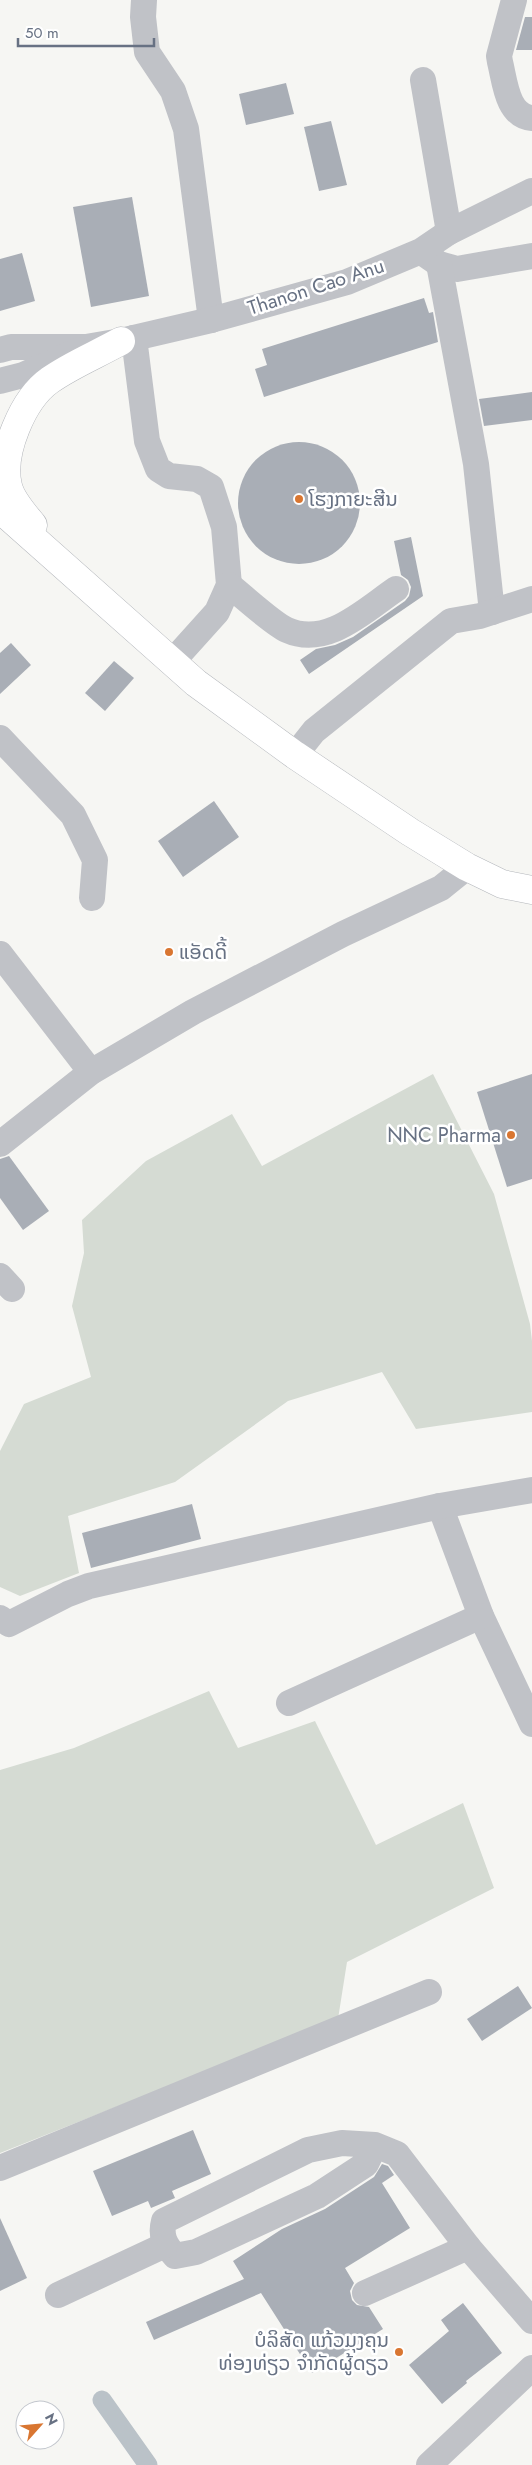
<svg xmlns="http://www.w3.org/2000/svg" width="532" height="2465" viewBox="0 0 532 2465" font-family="Jost,'Noto Sans Lao',sans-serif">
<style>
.green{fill:#d5dbd3}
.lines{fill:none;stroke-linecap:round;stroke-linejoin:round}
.canal{stroke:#bac2c8;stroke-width:19}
.building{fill:#a9aeb6}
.major-casing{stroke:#b3b6bb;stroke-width:29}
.minor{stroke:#c0c2c7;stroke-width:26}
.major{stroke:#fff;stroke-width:28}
.poi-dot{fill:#d97631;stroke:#fff;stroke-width:2}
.labels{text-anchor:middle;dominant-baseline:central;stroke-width:5;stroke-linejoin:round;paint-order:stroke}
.street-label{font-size:20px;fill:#677183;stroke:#fff}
.poi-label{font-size:20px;fill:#677183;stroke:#fff;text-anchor:start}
</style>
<rect width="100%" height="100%" fill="#f6f6f3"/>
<g class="green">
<path d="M 433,1074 L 494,1194 L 530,1324 L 532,1341 L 532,1412 L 416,1429 L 382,1372 L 288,1401 L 175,1482 L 68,1516 L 79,1573 L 20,1596 L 0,1587 L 0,1451 L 24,1404 L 91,1377 L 72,1306 L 84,1253 L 82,1220 L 146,1161 L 232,1114 L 262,1166 Z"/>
<path d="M 209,1691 L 238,1748 L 315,1721 L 376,1845 L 463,1803 L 494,1888 L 347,1962 L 338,2019 L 0,2153 L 0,1770 L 74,1748 Z"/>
</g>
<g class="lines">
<path class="canal" d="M 102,2400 L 148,2465"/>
</g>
<g class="building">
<path d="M 525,17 L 532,17 L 532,50 L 516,50 Z"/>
<path d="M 286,83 L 294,114 L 246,125 L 239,94 Z"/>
<path d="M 331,121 L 347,185 L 319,191 L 304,127 Z"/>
<path d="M 132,197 L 149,296 L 91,307 L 73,207 Z"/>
<path d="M 22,253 L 35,301 L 0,311 L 0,259 Z"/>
<path d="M 424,298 L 429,313 L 433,312 L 438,342 L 264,397 L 255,369 L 267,365 L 262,349 Z"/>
<path d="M 532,392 L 532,420 L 484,426 L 479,399 Z"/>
<circle cx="299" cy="503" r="61"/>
<path d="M 411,537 L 423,596 L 309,674 L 300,660 L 316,649 L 335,645 L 353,637 L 405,601 L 409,596 L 411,587 L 408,580 L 401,575 L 394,541 Z"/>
<path d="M 11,643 L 31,665 L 0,694 L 0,653 Z"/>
<path d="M 114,661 L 134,678 L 105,711 L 85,693 Z"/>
<path d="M 214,801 L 239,837 L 183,877 L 158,841 Z"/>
<path d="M 532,1074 L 532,1179 L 507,1187 L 477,1092 Z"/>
<path d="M 9,1156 L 49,1211 L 23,1230 L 0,1198 L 0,1159 Z"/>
<path d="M 192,1504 L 201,1539 L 91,1568 L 82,1533 Z"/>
<path d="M 518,1986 L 532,2008 L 482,2041 L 467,2019 Z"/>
<path d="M 193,2130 L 211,2174 L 172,2191 L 175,2198 L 151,2208 L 148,2201 L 112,2216 L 93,2171 Z"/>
<path d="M 382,2164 L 388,2166 L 394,2175 L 382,2183 L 410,2228 L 345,2268 L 354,2283 L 350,2291 L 352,2300 L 357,2305 L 369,2307 L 383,2329 L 312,2373 L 261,2293 L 154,2340 L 146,2322 L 244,2279 L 233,2261 L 282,2229 L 325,2209 L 374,2177 Z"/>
<path d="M 0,2218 L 27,2278 L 0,2291 Z"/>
<path d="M 463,2303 L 502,2353 L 466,2381 L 467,2383 L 442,2404 L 409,2365 L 449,2331 L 441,2320 Z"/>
</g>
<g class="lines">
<defs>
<g id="major">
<path d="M 0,509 L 196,683 L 295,755 L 410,832 L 467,867 L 502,884 L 532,890"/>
<path d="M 33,525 C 24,514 11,500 8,486 C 0,453 23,399 50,380 C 71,365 98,354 121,341"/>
</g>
</defs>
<use href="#major" class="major-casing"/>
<g class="minor">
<path d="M 144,0 L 143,17 L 147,52 L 173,91 L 186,129 L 211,320"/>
<path d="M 514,0 L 499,56 L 500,62 C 505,82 507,116 532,118"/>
<path d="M 423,80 L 449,232"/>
<path d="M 426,255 L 439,264 L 457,269 L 532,256"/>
<path d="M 439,264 L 476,464 L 492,612"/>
<path d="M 134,338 L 147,441 L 158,469 L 169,476 L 197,479 L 211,487 L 224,527 L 229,585 L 217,612 L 172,662"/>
<path d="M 0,350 L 11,347 L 86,347 L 121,341 L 211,320 L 347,282 L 421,251 L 449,232 L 532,191"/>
<path d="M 0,381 L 23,375 L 79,350"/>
<path d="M 229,585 C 243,596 273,624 287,630 C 327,648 365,610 396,589"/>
<path d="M 0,738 L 73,815 L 95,860 L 92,898"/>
<path d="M 295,755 L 314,731 L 451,621 L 480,616 L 532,599"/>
<path d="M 0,954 L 91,1072"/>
<path d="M 0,1144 L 91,1072 L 193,1012 L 343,934 L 441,888 L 467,867"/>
<path d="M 0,1276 L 12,1289"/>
<path d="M 440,1506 L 481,1616 L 532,1724"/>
<path d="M 0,1618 L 9,1624 L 68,1594 L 89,1586 L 440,1506 L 532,1490"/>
<path d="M 289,1703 L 481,1616"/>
<path d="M 375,2145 L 366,2164 L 317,2196 L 196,2252 L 175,2256 C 165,2245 160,2236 164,2221 L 308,2150 L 342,2143 L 375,2145 L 397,2154 L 468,2247 L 532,2321"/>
<path d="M 0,2168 L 429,1992"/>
<path d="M 365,2293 L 468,2247"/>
<path d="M 58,2295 L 165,2245"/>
<path d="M 429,2465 L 532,2368"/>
</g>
<use href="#major" class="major"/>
</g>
<g class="poi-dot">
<circle cx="299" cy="499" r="5"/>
<circle cx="169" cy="952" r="5"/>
<circle cx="511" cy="1135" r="5"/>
<circle cx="399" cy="2352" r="5"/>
</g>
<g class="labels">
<g class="street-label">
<text transform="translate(316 287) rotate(-18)">Thanon Cao Anu</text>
</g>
<g class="poi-label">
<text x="309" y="499">ໂຮງກາຍະສີນ</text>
<text x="179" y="952">ແອັດດີ້</text>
<text x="501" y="1135" text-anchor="end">NNC Pharma</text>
<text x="389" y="2340" text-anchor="end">ບໍລິສັດ ແກ້ວມຸງຄຸນ<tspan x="389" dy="23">ທ່ອງທ່ຽວ ຈຳກັດຜູ້ດຽວ</tspan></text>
</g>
</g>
<g transform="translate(40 2425) rotate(63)"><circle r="24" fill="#ffffff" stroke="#c2c6cd"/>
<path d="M0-4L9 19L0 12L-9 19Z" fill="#d97631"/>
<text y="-8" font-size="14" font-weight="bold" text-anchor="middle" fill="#677183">N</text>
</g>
<path d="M18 38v8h136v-8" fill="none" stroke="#677183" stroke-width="2.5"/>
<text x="25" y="38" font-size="15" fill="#677183" stroke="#ffffff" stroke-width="4" paint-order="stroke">50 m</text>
</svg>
